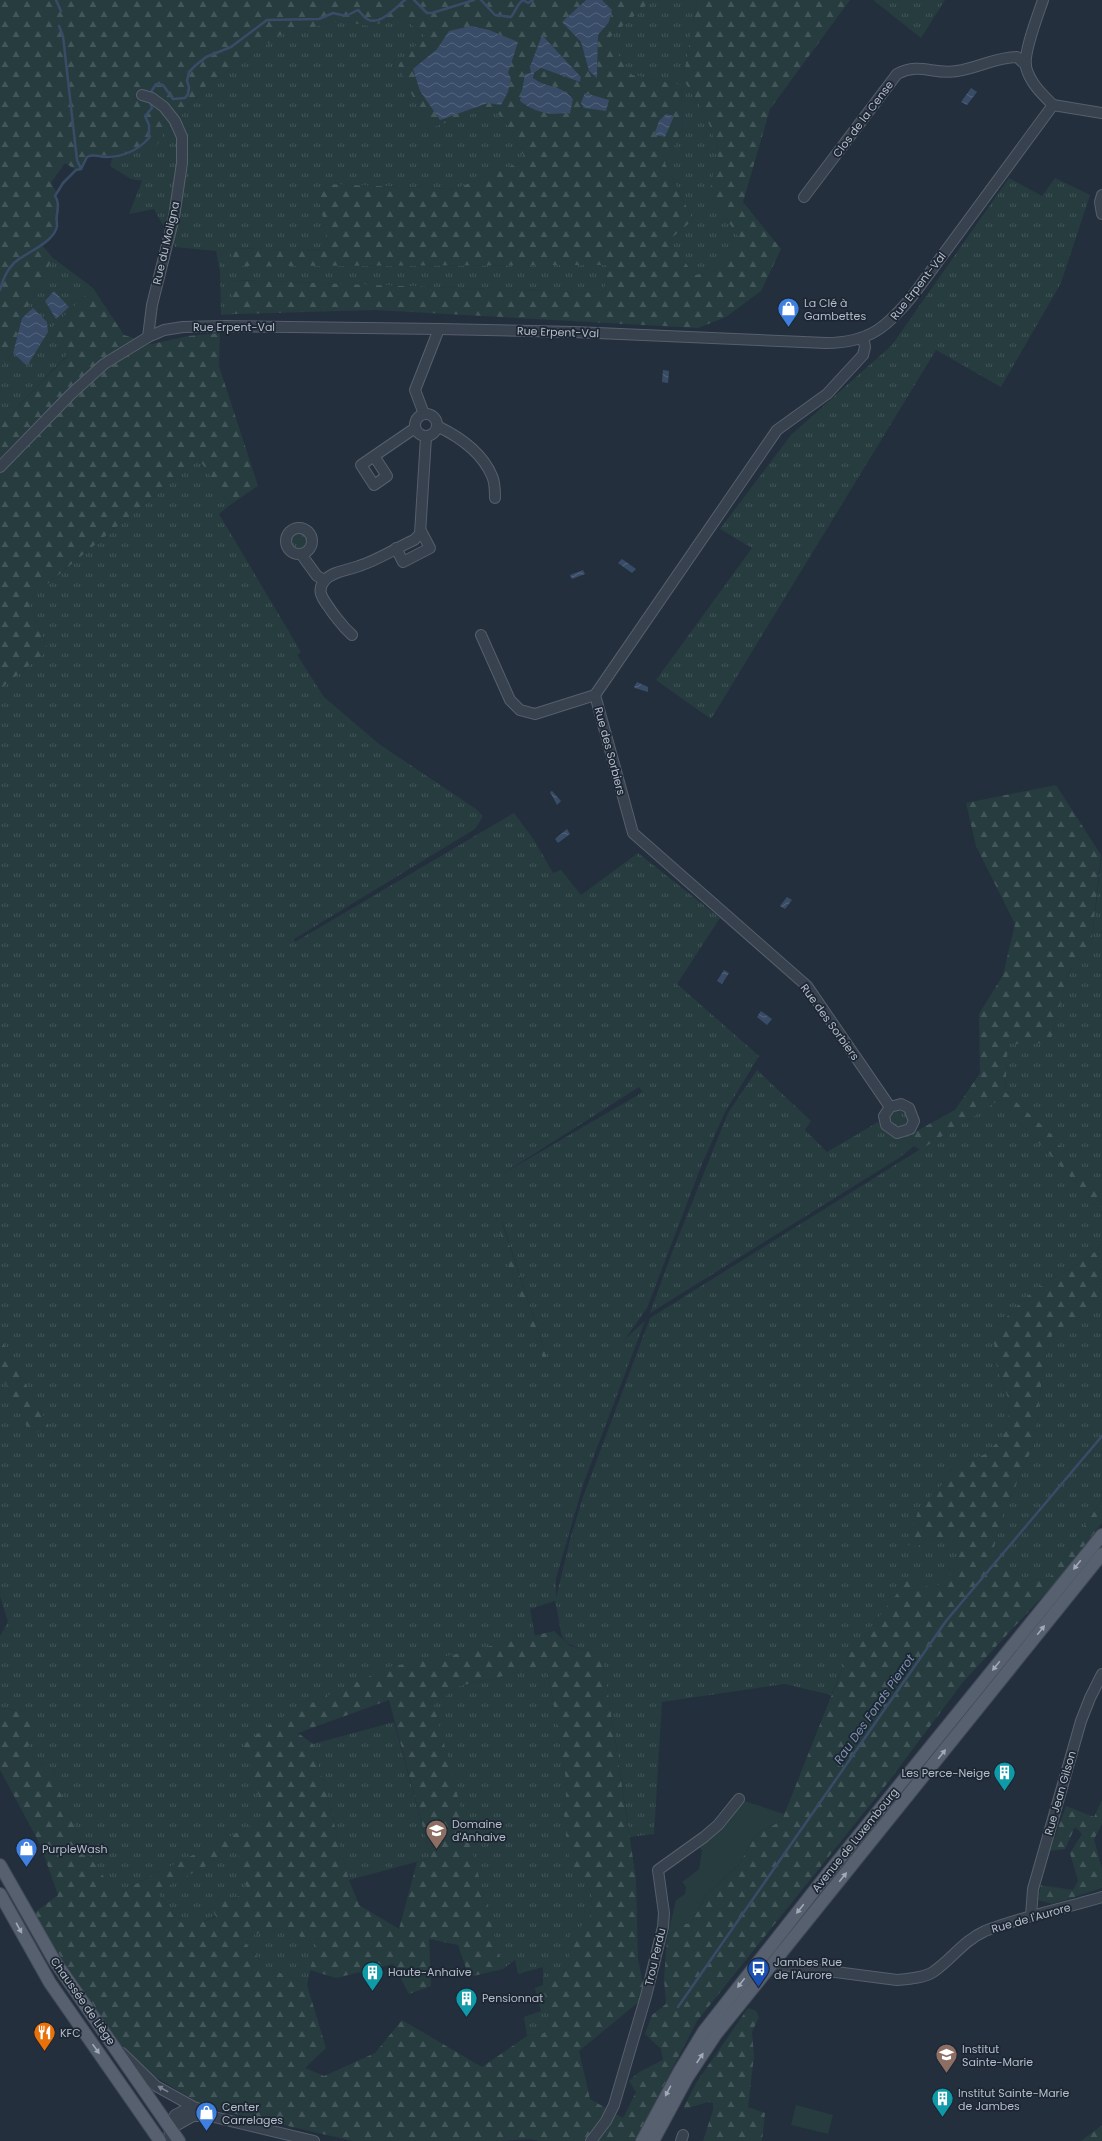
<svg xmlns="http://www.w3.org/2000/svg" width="1102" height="2141" viewBox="0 0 1102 2141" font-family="Poppins,sans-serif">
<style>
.grass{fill:url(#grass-tufts);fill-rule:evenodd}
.forest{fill:url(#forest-firs);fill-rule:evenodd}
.pitch{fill:#263c3f}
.water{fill:url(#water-waves)}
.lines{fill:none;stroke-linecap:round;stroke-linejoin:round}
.stream{stroke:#394c67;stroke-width:2.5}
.minor-casing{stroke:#565f6c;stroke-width:12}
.major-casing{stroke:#414a57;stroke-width:14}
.minor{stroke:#38414e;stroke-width:10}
.major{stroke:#56606e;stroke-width:12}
.oneway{fill:#a1aab7}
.oneway2{fill:#7c8592}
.labels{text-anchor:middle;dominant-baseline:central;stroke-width:3.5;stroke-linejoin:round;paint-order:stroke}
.street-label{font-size:11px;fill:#b4bcc9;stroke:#1d2633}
.poi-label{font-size:11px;fill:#b4bcc9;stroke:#1d2633;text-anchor:start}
.water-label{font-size:12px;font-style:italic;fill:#7c92b1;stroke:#1d2633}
</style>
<defs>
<pattern id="grass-tufts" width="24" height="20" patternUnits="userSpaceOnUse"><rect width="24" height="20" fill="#263c3f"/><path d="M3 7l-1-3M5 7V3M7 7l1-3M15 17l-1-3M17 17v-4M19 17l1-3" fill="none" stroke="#435659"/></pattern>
<pattern id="forest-firs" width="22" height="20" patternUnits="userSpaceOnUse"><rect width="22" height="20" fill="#263c3f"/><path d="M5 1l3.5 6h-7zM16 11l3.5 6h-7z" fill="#435659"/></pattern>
<pattern id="water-waves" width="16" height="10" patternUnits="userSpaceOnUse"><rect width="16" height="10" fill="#394c67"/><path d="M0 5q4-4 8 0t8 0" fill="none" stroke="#53647b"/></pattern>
</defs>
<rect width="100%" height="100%" fill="#242f3e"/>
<g class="grass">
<path d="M 652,0 L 697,0 L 683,79 L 705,114 L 719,150 L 709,194 L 741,240 L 710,273 L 695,275 L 668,241 L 693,220 L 665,163 L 683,129 L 681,85 L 632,75 L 607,39 Z"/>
<path d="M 873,0 L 945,0 L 921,38 Z"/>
<path d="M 401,17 L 425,35 L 427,129 L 491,107 L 504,120 L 526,160 L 455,189 L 326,184 L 319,200 L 330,251 L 231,248 L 231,266 L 607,265 L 605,293 L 231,280 L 235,314 L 221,315 L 220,271 L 216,251 L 175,247 L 154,209 L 129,214 L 142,181 L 131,179 L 110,166 L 113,156 C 131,156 148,144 163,136 L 163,123 L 179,118 L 206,86 L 280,35 L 339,21 L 371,26 Z"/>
<path d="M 1009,178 L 1042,196 L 1055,178 L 1090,195 L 1061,283 L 1001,387 L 936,350 L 711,719 L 656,680 L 752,548 L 720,529 L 791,435 L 892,345 Z"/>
<path d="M 53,258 L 93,288 L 48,332 L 68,354 L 0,425 L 0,367 L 13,353 L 27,366 L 33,309 L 22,318 Z"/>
<path d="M 199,459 L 230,505 L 219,514 L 301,652 L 297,655 L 324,697 L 379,744 L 476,809 L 483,816 L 475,829 L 294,939 L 295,942 L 514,813 L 534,840 L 553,873 L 561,870 L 581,895 L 638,853 L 720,918 L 677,984 L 759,1056 L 725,1112 L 702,1164 L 647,1308 L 625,1339 L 645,1321 L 584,1482 L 556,1578 L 556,1598 L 570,1540 L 583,1497 L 650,1318 L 999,1100 L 1088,1196 L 1102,1215 L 1102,1245 C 1086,1262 1065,1271 1045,1283 C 1025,1296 1009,1314 993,1332 L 996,1363 L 1009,1401 L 1008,1424 L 1003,1437 L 985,1454 L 952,1468 L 946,1481 L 919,1508 L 917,1547 L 929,1537 L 953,1542 L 958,1553 L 953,1573 L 933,1590 L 910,1578 L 846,1659 L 831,1695 L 785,1684 L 662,1702 L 654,1834 L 630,1837 L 602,1653 C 552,1642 566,1645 555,1601 L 530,1609 L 535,1636 L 435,1659 L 250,1742 L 280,1811 L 116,1894 L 85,1850 L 59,1790 L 54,1770 L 36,1762 L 27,1748 L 37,1732 L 15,1710 L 0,1708 L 0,1636 L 8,1622 L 0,1596 L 0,1372 L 32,1434 L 49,1426 L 0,1337 L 0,689 L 48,650 L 28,600 ZM 639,1087 L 643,1092 L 504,1173 ZM 502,1221 L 547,1358 L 545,1363 L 509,1268 Z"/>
<circle cx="300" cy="541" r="9"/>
<path d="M 1102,854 L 1102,1196 L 1094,1190 L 1005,1092 L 1008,1043 L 1050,1043 L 1069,971 L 1091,947 Z"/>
<path d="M 757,1070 L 811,1121 L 805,1130 L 827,1152 L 878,1122 C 887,1136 896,1143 911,1134 L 914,1146 L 899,1158 L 650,1313 L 671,1255 L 728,1113 Z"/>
<circle cx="899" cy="1118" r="10"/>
<path d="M 1102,1305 L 1102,1500 L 1049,1579 L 1027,1580 L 1007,1567 L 994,1548 L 1001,1518 L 1034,1444 L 1044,1362 L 1053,1332 Z"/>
<path d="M 547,1666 L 567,1786 L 564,1814 L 581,1870 L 592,1895 L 590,1919 L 569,1937 L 570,1965 L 544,1989 L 550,2018 L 544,2033 L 527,2036 L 524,2017 L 541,2011 L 535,1988 L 543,1985 L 543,1967 L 518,1974 L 515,1960 L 503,1969 L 433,1705 L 459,1686 Z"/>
<path d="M 394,1722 L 431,1858 L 349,1880 L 313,1744 Z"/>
<path d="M 237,1849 L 249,1892 L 230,1900 L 216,1916 L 199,1923 L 182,1923 L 156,1892 Z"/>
<path d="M 279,1928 L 316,1943 L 307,1985 L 265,1966 L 241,1938 Z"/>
</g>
<g class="forest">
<path d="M 0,0 L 586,0 L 563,22 L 581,42 L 589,71 L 597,77 L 598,35 L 609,22 L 612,11 L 602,0 L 652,0 L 608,39 L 632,75 L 681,85 L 683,129 L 665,163 L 693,220 L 668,241 L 695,275 L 710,272 L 741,240 L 709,194 L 719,150 L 705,114 L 683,79 L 697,0 L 850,0 L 770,109 L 743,202 L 781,249 L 761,291 L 726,317 L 698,328 L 375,310 L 235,314 L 230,280 L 605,293 L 607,265 L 231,266 L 231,248 L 330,251 L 319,200 L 326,184 L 455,189 L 526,160 L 504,120 L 491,107 L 428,129 L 398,65 L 425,35 L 401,17 L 371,26 L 339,21 L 280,35 L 206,86 L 179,118 L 163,123 L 163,136 L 157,145 L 119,156 L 89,155 L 81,169 L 76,170 L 65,163 L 51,183 L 56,191 L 55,196 C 64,206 55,239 42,245 L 53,258 L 22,318 L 13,353 L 0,367 ZM 542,35 L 581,77 L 580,82 L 541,68 L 534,73 L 533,78 C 548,89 559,83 573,99 L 570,114 L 563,112 L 554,114 L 522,92 L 525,85 L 525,74 L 531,73 ZM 437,49 L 420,91 L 413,69 Z"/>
<path d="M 93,288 L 124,335 L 152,344 L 188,336 L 220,333 L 219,366 L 258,486 L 230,505 L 199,459 L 28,600 L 48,650 L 0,689 L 0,425 L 68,355 L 48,332 Z"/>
<path d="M 1056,785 L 1101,855 L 1091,947 L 1069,971 L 1050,1043 L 1008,1044 L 1005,1092 L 1049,1132 L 1094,1190 L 1102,1196 L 1102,1215 L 1088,1196 L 999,1100 L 920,1150 L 914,1146 L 911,1134 L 955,1110 L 980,1073 L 979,1014 L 1003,975 L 1015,924 L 976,846 L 966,803 Z"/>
<path d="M 501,1220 L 547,1358 L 545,1364 L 509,1268 L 498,1223 Z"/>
<path d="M 1102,1245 L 1102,1305 L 1053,1332 L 1044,1362 L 1034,1444 L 1001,1518 L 994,1548 L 1007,1567 L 1027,1580 L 1049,1579 L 1102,1500 L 1102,1523 L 1055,1583 L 963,1682 L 886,1785 L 697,2021 L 635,2141 L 540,2141 L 529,2139 L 503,2141 L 353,2141 L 205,2107 L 151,2074 L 112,2036 L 33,1914 L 58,1895 L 40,1844 L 0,1770 L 0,1708 L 30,1713 L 37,1732 L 27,1748 L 36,1762 L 54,1770 L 59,1790 L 85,1850 L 116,1894 L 266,1818 L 243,1745 L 279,1718 L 392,1666 L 435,1659 L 554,1631 L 570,1646 L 602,1653 L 636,1879 L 638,1960 L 646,1996 L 579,2051 L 590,2099 L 623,2118 L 636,2092 L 629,2081 L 639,2072 L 663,2060 L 661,2049 L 645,2034 L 652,2015 L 666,2004 L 664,1979 L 667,1938 L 681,1924 L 691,1923 L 706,1895 L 738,1866 L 755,1836 L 782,1820 L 846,1659 L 910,1577 L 933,1590 L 953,1572 L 958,1553 L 953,1542 L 929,1537 L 917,1547 L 908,1545 L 919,1508 L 946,1481 L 952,1468 L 985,1454 L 1003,1437 L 1008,1424 L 1009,1401 L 996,1363 L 993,1332 C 1009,1314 1025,1296 1045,1283 C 1065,1271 1086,1262 1102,1245 ZM 547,1666 L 567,1786 L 564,1814 L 570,1865 L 581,1870 L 592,1895 L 590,1919 L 568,1937 L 570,1965 L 544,1989 L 550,2018 L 544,2033 L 527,2036 L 482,2067 L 402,2020 L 375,2053 L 324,2076 L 305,2068 L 326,2048 L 307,1985 L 265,1966 L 241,1938 L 279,1928 L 316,1943 L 310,1970 L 336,1978 L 393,1964 L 409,1994 L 431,1986 L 429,1939 L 458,1945 L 469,1977 L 503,1969 L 434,1705 L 459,1686 ZM 389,1700 L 431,1858 L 417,1862 L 399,1929 L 359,1905 L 349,1880 L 313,1744 L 298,1733 ZM 237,1850 L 248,1892 L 230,1900 L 216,1899 L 211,1906 L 216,1917 L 199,1923 L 182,1923 L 156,1892 Z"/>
<path d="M 0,1337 L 49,1426 L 32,1435 L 0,1372 Z"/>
<path d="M 1102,1800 L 1102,1824 L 1094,1839 L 1102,1869 L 1102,1888 L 1053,1904 L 1038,1900 L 1041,1885 L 1073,1890 L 1078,1881 L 1070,1853 L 1082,1834 L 1075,1827 L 1065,1849 L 1050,1851 L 1066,1806 L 1094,1817 Z"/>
<path d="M 748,2008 L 756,2011 L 759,2017 L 752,2032 L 754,2056 L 748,2107 L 765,2113 L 762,2141 L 703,2141 L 713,2110 L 713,2103 L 708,2102 L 685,2109 L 684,2107 L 696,2083 Z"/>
<path d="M 1102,2125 L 1102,2141 L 1081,2141 Z"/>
</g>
<g class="pitch">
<path d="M 739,1799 L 784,1814 L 782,1820 L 755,1836 L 738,1866 L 706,1895 L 691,1923 L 681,1924 L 667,1938 L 676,1900 L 685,1894 L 686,1887 L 682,1882 L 699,1869 L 702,1851 L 697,1843 Z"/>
<path d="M 796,2105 L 833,2115 L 828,2134 L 791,2125 Z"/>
</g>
<g class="water">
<path d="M 586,0 L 602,0 L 612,10 L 609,22 L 598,35 L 597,78 L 589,71 L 581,42 L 562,22 Z"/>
<path d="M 471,26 L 489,30 L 518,42 L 508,73 L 511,78 L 508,92 L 501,105 L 488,103 L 440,120 L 420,91 L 413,69 L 437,49 L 449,31 Z"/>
<path d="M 542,35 L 581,77 L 580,82 L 541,68 L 534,73 L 533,78 C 548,89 559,83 573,99 L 570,114 C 564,112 560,114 554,114 C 541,113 530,109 520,101 L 525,74 L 531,73 L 530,67 Z"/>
<path d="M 971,88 L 977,92 L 967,105 L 961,102 Z"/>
<path d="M 585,93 L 609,100 L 606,111 L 584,108 L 581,103 Z"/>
<path d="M 666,114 L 674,116 L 665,137 L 654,135 L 659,121 Z"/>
<path d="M 54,291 L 69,307 L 56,319 L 45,301 Z"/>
<path d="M 33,308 L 47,322 L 48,332 L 27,366 L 13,353 L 22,318 Z"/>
<path d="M 663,370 L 669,371 L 668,383 L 662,382 Z"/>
<path d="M 622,559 L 636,569 L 632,573 L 618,563 Z"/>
<path d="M 583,570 L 585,574 L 572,579 L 570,575 Z"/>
<path d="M 637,682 L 648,687 L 648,692 L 635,688 L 634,687 Z"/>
<path d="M 552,791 L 561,801 L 557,805 L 550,792 Z"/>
<path d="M 567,829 L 570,834 L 558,843 L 555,839 Z"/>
<path d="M 787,897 L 792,900 L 785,909 L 780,906 Z"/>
<path d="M 724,970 L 729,973 L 722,984 L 717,981 Z"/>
<path d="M 761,1011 L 772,1019 L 767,1025 L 757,1017 Z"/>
</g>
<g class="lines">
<g class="stream">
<path d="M 56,0 L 61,11"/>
<path d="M 414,0 L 427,13 L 432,13 L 474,0"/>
<path d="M 481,0 L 495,15 L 511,17 C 516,11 517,4 523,0 L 528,3 L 533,0"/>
<path d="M 59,26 L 63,36 L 77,160 L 81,169"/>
<path d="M 151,92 L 156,84 L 163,85 L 173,99 L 185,98 L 188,94 L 189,87 L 187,81 L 189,72 L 196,65 L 206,57 L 231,47 L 267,20 L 319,19 L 333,13 L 346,16 L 358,10 C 361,13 364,17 367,19 C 379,27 396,7 405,0"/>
<path d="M 0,290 C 3,280 6,271 14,263 C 26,252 54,243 57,226 C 57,222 56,218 57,214 C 58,207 59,201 55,196 L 63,183 L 76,170 L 81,169 L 87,157 C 93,153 99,157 106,157 C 124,157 137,151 149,138 L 149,125 L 145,116 L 152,108 L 150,102"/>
<path d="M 678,2007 L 946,1621 L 1102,1436"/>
</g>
<defs>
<g id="minor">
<path d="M 1043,0 C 1038,15 1023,53 1026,67 C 1030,83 1042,94 1053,105"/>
<path d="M 142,95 L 152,98 L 164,107 L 175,121 L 182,137 L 182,163 L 174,217 L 152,305 L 148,337"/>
<path d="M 1053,105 L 1102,113"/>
<path d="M 1102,195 L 1100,202 L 1102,214"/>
<path d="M 804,197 L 897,74 C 920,62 933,75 957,71 C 978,68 996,57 1017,57 L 1026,65"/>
<path d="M 863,338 L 865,347 L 863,355 L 827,394 L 777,430 L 595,695 L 633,833 L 807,986 L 890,1107 L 884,1116 L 886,1125 L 897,1133 L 910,1129 L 914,1121 L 909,1108 L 901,1104 L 890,1107"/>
<path d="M 424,414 L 415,390 L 439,329"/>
<circle cx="426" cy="425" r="11"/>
<path d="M 437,426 C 460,437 482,452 492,476 C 495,482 495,491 495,498"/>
<path d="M 374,456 L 387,476 L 374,485 L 361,465 L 415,428"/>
<path d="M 0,467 L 70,395 L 104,364 L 148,337 L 164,330 L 183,327 L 226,326 L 439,329 L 574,332 L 826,343 C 870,343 888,326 914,294 L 1053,105"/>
<circle cx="299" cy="541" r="13"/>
<path d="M 396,548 L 403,562 L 430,548 L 421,531"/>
<path d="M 301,554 L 317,576 L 325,580"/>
<path d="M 352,635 C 342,626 340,622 332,612 C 326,602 314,592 325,580 C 333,571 349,570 359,566 C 378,560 396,548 414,540 L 420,534 L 426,437"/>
<path d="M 481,635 L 510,700 L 520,710 L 535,714 L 595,695"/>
<path d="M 1031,1916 L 1033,1889 L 1081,1721 L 1090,1698 L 1102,1674"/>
<path d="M 769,1957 L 782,1965 L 897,1980 C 908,1979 924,1978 933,1972 C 952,1959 963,1941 985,1931 C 1023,1916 1063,1909 1102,1897"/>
<path d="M 122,2053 L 156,2086 L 210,2116 L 314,2141"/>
<path d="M 170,2129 L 193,2116 L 210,2116"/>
<path d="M 169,2141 L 170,2129 L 175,2115 L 183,2111 L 197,2108"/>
<path d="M 591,2141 L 606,2121 L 614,2105 L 646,1996 L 663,1927 L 664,1913 L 658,1870 L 704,1837 L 718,1825 L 739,1799"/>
<path d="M 681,2141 L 683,2135"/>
</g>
<g id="major">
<path d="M 0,1865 L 54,1960 L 179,2141"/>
<path d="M 0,1894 L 50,1983 L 160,2141"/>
<path d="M 642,2141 L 679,2072 L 704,2031 L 829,1872 L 1102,1535"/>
<path d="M 653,2141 L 687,2078 L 716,2034 L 1102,1554"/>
</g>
</defs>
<use href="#minor" class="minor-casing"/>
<use href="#major" class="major-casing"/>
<use href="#minor" class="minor"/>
<use href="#major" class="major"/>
</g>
<defs><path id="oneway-solid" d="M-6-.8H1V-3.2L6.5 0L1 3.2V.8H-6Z"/></defs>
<g class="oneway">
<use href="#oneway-solid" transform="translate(1077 1565) rotate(129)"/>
<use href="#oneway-solid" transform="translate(1041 1630) rotate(-51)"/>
<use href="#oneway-solid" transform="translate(996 1666) rotate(129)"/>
<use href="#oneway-solid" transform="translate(942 1754) rotate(-51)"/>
<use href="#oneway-solid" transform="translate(843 1877) rotate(-51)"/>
<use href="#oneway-solid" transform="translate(800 1909) rotate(129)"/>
<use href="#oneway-solid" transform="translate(19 1928) rotate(61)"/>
<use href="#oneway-solid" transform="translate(741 1983) rotate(128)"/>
<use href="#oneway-solid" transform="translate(96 2049) rotate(55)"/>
<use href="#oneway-solid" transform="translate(700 2058) rotate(-56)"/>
<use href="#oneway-solid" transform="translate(668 2091) rotate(118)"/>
</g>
<use class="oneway2" href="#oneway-solid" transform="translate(163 2089) rotate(-151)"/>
<defs>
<symbol id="shop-pin" viewBox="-11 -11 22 30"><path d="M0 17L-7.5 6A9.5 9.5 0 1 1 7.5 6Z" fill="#3f7fe0" stroke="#1d2633"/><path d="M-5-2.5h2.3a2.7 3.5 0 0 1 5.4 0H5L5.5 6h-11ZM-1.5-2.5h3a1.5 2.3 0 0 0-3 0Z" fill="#fff"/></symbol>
<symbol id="building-pin" viewBox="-11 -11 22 30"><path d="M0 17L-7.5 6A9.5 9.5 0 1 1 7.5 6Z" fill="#0f9aa8" stroke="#1d2633"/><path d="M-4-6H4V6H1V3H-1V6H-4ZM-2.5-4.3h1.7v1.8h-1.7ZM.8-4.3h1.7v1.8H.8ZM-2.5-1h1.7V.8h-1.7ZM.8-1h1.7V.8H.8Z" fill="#fff"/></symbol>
<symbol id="school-pin" viewBox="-11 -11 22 30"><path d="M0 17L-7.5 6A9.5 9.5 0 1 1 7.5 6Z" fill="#8d6e63" stroke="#1d2633"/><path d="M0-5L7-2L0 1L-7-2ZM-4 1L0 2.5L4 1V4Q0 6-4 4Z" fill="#fff"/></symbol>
<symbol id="bus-pin" viewBox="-11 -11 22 30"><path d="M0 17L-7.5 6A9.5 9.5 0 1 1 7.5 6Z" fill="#1a4fb4" stroke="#1d2633"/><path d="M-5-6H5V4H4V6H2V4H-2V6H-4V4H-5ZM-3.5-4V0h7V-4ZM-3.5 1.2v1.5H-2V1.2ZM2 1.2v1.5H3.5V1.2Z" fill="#fff"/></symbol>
<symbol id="restaurant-pin" viewBox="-11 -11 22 30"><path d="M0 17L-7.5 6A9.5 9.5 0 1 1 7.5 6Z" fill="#e8710a" stroke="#1d2633"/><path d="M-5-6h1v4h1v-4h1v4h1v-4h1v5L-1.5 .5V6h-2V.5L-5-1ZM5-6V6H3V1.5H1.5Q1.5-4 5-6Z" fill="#fff"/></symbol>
</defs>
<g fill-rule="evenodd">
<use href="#shop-pin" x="776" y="296" width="25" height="34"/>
<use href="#building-pin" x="992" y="1760" width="25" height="34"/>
<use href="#school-pin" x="424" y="1818" width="25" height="34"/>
<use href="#shop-pin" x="14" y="1836" width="25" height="34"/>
<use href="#bus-pin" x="746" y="1956" width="25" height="34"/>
<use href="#building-pin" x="360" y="1960" width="25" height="34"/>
<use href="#building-pin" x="454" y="1986" width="25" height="34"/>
<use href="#restaurant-pin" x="32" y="2020" width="25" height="34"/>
<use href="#school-pin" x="934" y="2042" width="25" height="34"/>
<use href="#building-pin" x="930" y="2086" width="25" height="34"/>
<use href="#shop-pin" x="194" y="2100" width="25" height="34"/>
</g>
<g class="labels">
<g class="street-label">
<text transform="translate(863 119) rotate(-53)">Clos de la Cense</text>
<text transform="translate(166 243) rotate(-77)">Rue du Moligna</text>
<text transform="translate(918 286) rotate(-52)">Rue Erpent-Val</text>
<text x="234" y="327">Rue Erpent-Val</text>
<text transform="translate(558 332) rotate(2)">Rue Erpent-Val</text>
<text transform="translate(610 751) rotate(75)">Rue des Sorbiers</text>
<text transform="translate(830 1022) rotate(54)">Rue des Sorbiers</text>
<text transform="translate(1060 1793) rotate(-74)">Rue Jean Gilson</text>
<text transform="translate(855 1840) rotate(-51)">Avenue de Luxembourg</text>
<text transform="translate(1031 1918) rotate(-16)">Rue de l'Aurore</text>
<text transform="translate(655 1957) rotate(-77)">Trou Perdu</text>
<text transform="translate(83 2001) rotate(55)">Chaussée de Liège</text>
</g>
<g class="poi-label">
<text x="804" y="303">La Clé à<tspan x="804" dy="13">Gambettes</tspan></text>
<text x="990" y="1773" text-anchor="end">Les Perce-Neige</text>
<text x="452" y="1824">Domaine<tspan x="452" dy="13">d'Anhaive</tspan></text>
<text x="42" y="1849">PurpleWash</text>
<text x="774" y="1962">Jambes Rue<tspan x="774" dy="13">de l'Aurore</tspan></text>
<text x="388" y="1972">Haute-Anhaive</text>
<text x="482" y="1998">Pensionnat</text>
<text x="60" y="2033">KFC</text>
<text x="962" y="2049">Institut<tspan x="962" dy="13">Sainte-Marie</tspan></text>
<text x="958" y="2093">Institut Sainte-Marie<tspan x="958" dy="13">de Jambes</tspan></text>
<text x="222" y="2107">Center<tspan x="222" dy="13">Carrelages</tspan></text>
</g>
<g class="water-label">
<text transform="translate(874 1709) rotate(-55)">Rau Des Fonds Pierrot</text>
</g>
</g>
</svg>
